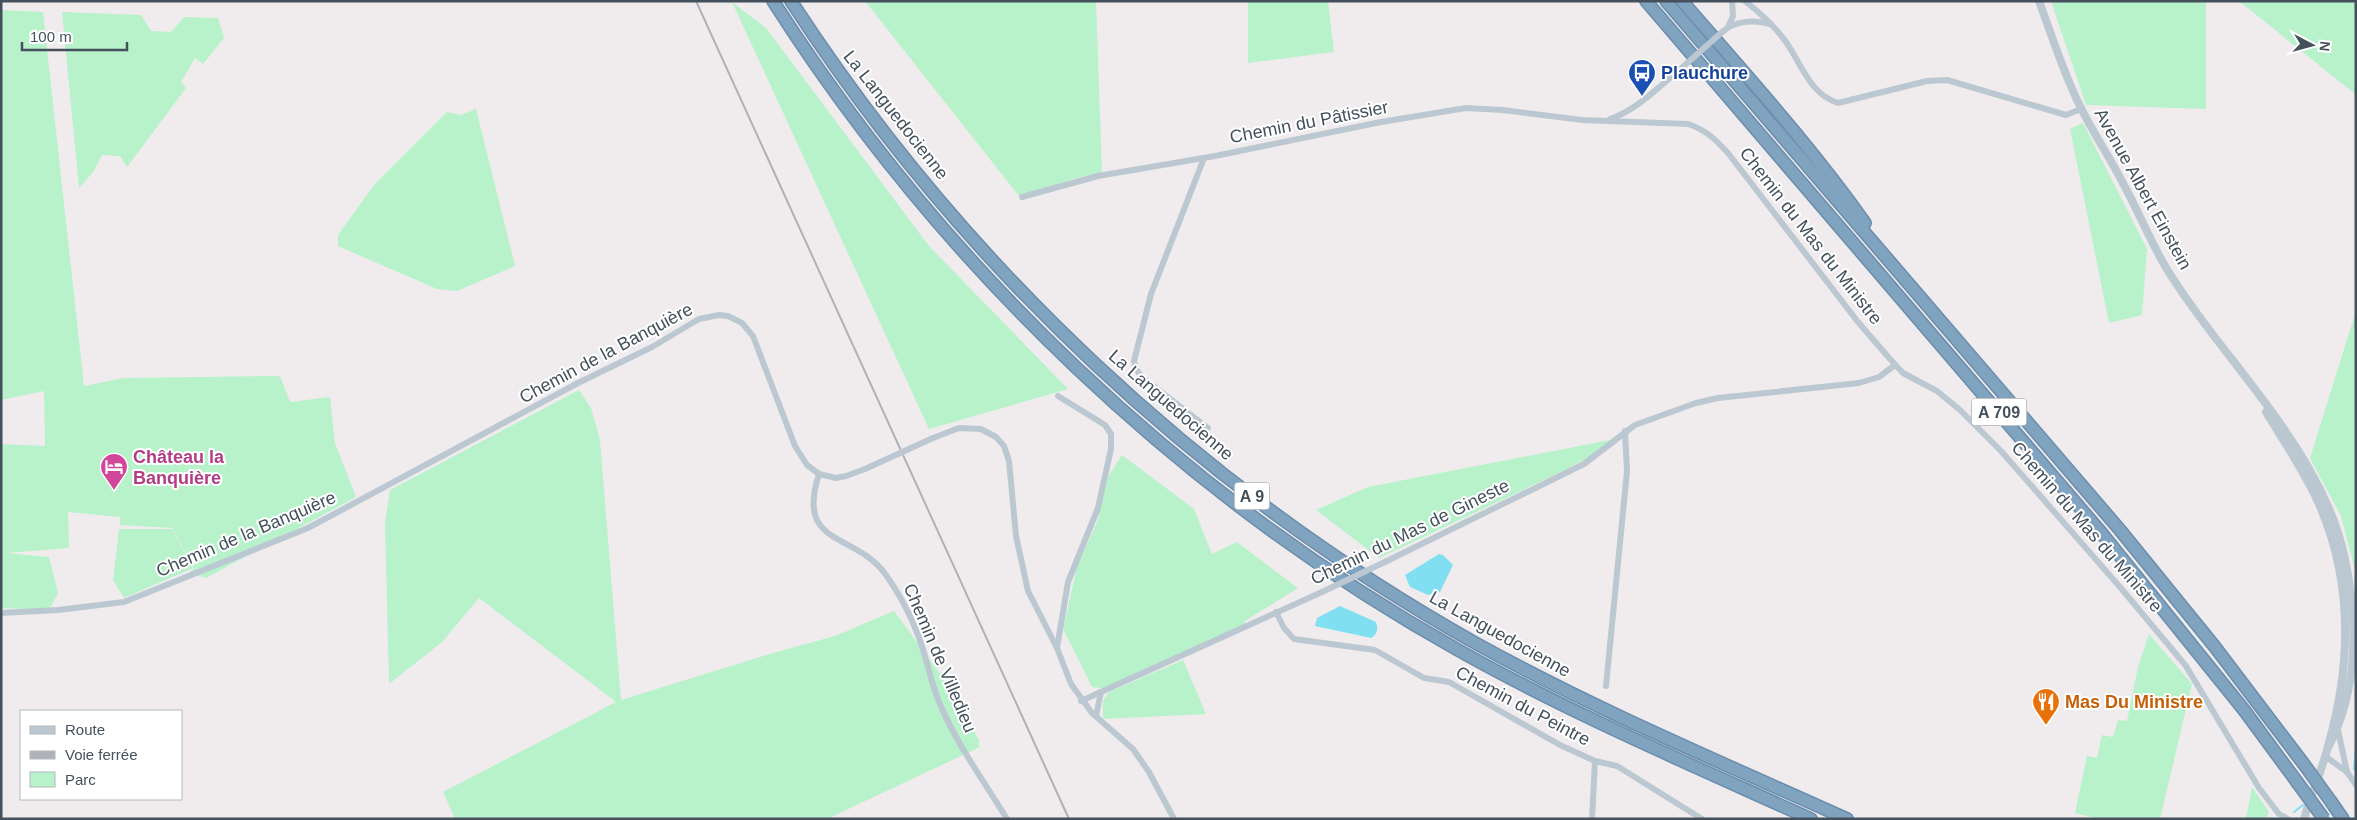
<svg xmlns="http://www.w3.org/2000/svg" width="2357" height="820" viewBox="0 0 2357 820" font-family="Arial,sans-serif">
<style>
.green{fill:#b7f2ca}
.water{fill:#80e0f2}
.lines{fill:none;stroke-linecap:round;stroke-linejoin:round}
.stream{stroke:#80e0f2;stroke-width:2}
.motorway-casing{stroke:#6b8dac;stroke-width:14}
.minor{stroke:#bcc8d1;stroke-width:6}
.tertiary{stroke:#bcc8d1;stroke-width:8}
.motorway{stroke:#80a3c0;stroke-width:11}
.rail{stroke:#aeb2b8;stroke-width:2}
.motorway-bridge-casing{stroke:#6b8dac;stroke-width:14;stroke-linecap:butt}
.minor-bridge{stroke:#bcc8d1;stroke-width:6}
.motorway-bridge{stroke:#80a3c0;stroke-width:11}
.labels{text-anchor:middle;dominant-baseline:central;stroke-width:4;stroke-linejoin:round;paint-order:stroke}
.shield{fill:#fff;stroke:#7c858d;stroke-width:1}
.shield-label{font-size:16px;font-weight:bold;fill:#44515c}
.transit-label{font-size:18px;font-weight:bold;fill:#164399;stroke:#fff;text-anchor:start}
.street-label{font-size:18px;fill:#44515c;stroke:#fff}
.hotel-label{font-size:18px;font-weight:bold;fill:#b23c85;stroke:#fff;text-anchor:start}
.food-label{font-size:18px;font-weight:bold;fill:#c56008;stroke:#fff;text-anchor:start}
</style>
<rect width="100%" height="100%" fill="#f0eced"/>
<g class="green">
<path d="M 865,1 L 1096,1 L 1102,173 L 1077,178 L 1019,196 Z"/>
<path d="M 1248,1 L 1328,1 L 1334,52 L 1248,63 Z"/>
<path d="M 2051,1 L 2206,1 L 2206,109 L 2086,105 Z"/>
<path d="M 2239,1 L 2356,1 L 2356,94 L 2355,94 Z"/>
<path d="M 732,2 L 766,28 L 929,246 L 1068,389 L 929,429 Z"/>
<path d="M 1,10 L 43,12 L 84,386 L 124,378 L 280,376 L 290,402 L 330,397 L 335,443 L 356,497 L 206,578 L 189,573 L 194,568 L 172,528 L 120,525 L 120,517 L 68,512 L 69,548 L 6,553 L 49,557 L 58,593 L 49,610 L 1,608 L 1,444 L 45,446 L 44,391 L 1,400 Z"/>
<path d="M 62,12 L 141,15 L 151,31 L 171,32 L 184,17 L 218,18 L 224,38 L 203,64 L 195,58 L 181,82 L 186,88 L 127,167 L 120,156 L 102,155 L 94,171 L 79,188 Z"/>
<path d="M 476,109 L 515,266 L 457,291 L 437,289 L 338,246 L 338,235 L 374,185 L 447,112 L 461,115 Z"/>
<path d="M 2083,123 L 2147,249 L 2142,315 L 2109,323 L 2070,129 Z"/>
<path d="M 2356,311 L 2356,574 L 2341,516 L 2310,458 Z"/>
<path d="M 579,390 L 591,408 L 600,440 L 621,700 L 773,653 L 835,636 L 894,611 L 956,695 L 980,742 L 978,743 L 980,747 L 827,819 L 455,819 L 443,792 L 616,702 L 479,598 L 442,642 L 389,684 L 385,524 L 390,490 Z"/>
<path d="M 1610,440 C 1600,454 1581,461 1567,469 L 1379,558 L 1316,510 L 1368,487 Z"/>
<path d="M 1122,455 L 1194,509 L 1212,554 L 1237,542 L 1298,588 L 1245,621 L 1245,626 L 1108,689 L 1092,687 L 1063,629 L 1077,567 L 1097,522 L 1108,477 Z"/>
<path d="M 119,529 L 172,529 L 193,568 L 124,598 L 113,580 Z"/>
<path d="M 2149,634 L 2192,684 L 2160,819 L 2098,819 L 2075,813 L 2087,756 L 2097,758 L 2102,735 L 2113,737 L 2118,720 L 2127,721 L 2138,667 Z"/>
<path d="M 1183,660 L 1206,714 L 1103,719 L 1103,701 L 1109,692 Z"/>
<path d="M 2252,787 L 2269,812 L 2266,819 L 2246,819 Z"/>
</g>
<g class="water">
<path d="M 1439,554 L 1443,555 L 1453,565 L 1440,592 L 1428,595 L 1410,587 L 1405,575 Z"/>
<path d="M 1340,606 L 1376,622 C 1378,629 1378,634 1371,638 L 1315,626 L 1317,618 Z"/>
</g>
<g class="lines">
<g class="stream">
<path d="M 2354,769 L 2356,748"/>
<path d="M 2294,812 L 2303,805"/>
</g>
<defs>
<g id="motorway">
<path d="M 773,1 C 943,267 1183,496 1458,650 C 1572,714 1692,765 1811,819"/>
<path d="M 791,1 C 963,266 1202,490 1477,644 C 1596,710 1723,763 1847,819"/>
<path d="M 1646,1 L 2099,530 L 2244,710 L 2297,782"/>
<path d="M 1666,1 L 2120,530 L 2215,647 L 2303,763"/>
<path d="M 1682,1 C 1745,74 1810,145 1865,223"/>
<path d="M 2332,803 L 2343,819"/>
</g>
</defs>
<use href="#motorway" class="motorway-casing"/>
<g class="minor">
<path d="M 1745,1 C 1760,13 1775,26 1786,42 C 1802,65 1810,94 1838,103 L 1927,81 L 1947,80 L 2066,115 L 2081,109"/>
<path d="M 1728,27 L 1733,16 L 1732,1"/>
<path d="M 1721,33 C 1734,21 1753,19 1769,24"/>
<path d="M 1610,119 C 1636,110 1655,90 1676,73"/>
<path d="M 1204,158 L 1151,294 L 1134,361 L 1136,369 L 1142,377 L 1208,428"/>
<path d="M 1022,197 L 1098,176 L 1215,156 L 1381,122 L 1466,108 L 1503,110 L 1582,120 L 1688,124 C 1706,130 1715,139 1728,153 L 1858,322 L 1890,359 L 1903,373 L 1937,391 L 1960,410 L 2001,451 L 2120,587 L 2186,666 L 2259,788 L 2279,814 L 2288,819"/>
<path d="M 933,438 L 959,428 L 981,429 L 996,437 L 1004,446 L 1009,461 L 1016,536 L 1028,591 L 1057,648 L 1071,684 L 1092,713 L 1133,749 L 1149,772 L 1174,819"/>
<path d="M 819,474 C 795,548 855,531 886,575 C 899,593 910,614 918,635 C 927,657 930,682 940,704 C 957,745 984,781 1007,819"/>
<path d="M 1387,561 L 1584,464 L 1635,425 L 1696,403 L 1718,398 L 1859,383 L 1879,377 L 1895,365"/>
<path d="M 1276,612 L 1284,628 L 1294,639 L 1375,650 L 1424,678 L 1449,682 L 1560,745 L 1595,761 L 1617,766 L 1702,819"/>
<path d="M 1,613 L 58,610 L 124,602 L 308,528 L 578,383 L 652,347 L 699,319 L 719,315 L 728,316 L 742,323 L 753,336 L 795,446 L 807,465 L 819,474 L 836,478 L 846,476 L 865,469"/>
<path d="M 1057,648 L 1068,582 L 1098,508 L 1111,449 L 1111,434 L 1105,425 L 1058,396"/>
<path d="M 1606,686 L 1627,471 L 1625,431"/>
<path d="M 1081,701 L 1322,592"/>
<path d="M 1096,716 L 1101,692"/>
<path d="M 2338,730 L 2347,772 L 2356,785"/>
<path d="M 2325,756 L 2347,772"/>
<path d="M 1592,819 L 1595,761"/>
</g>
<g class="tertiary">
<path d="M 2039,1 C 2052,36 2065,78 2082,110 C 2095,136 2112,161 2125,187 C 2139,213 2150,240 2165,266 C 2215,348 2288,416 2327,504 C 2344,541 2351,582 2353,622 C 2355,665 2348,710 2328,748"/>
<path d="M 2266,412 C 2284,442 2305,472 2319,504 C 2353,582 2351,666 2328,746 C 2322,771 2311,794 2304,819"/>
</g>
<use href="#motorway" class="motorway"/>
<path class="rail" d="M 696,1 L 1069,819"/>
<defs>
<g id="motorway-bridge">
<path d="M 2303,763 L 2332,803"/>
<path d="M 2297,782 L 2324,819"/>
</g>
</defs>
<use href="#motorway-bridge" class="motorway-bridge-casing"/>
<g class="minor-bridge">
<path d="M 1676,73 L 1721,33"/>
<path d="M 865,469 L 933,438"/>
<path d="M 1322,592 L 1387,561"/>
</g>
<use href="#motorway-bridge" class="motorway-bridge"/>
</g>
<defs>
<symbol id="bus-pin" viewBox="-11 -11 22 30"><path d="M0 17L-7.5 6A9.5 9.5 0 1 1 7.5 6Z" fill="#1a4fb4" stroke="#fff"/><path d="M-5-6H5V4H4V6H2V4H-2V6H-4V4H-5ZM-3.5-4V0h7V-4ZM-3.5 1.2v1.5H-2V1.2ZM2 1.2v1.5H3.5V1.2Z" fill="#fff"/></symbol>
<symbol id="hotel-pin" viewBox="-11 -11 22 30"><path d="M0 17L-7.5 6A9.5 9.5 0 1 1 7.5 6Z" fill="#d1479c" stroke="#fff"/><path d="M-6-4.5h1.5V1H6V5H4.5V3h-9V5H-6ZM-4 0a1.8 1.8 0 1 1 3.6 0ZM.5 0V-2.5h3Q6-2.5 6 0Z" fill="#fff"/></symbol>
<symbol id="restaurant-pin" viewBox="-11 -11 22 30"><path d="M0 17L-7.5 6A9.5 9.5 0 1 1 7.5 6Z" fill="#e8710a" stroke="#fff"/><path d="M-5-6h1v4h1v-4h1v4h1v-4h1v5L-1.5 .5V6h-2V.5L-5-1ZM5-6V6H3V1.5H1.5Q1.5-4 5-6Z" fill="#fff"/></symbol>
</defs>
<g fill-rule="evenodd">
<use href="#bus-pin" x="1626" y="57" width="32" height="43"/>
<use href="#hotel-pin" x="98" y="451" width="32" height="43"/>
<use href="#restaurant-pin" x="2030" y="686" width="32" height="43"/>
</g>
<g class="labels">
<g class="shield">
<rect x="1971.5" y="398.5" width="55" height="27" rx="4"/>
<rect x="1234.5" y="482.5" width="35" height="27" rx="4"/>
</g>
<g class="shield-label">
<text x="1999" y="412">A 709</text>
<text x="1252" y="496">A 9</text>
</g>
<g class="transit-label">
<text x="1661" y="73">Plauchure</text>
</g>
<g class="street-label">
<text transform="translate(896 115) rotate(52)">La Languedocienne</text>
<text transform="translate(1309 122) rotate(-11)">Chemin du Pâtissier</text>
<text transform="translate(2143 189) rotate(61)">Avenue Albert Einstein</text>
<text transform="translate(1811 236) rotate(52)">Chemin du Mas du Ministre</text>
<text transform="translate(606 353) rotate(-28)">Chemin de la Banquière</text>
<text transform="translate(1171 405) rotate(41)">La Languedocienne</text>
<text transform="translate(2087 527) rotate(49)">Chemin du Mas du Ministre</text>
<text transform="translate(1410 532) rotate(-26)">Chemin du Mas de Gineste</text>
<text transform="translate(246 534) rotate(-23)">Chemin de la Banquière</text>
<text transform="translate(1500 634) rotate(29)">La Languedocienne</text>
<text transform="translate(940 658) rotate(67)">Chemin de Villedieu</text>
<text transform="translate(1523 706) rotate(28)">Chemin du Peintre</text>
</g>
<g class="hotel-label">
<text x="133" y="457">Château la<tspan x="133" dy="21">Banquière</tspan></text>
</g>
<g class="food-label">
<text x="2065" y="702">Mas Du Ministre</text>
</g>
</g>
<rect width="2357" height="820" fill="none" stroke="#44515c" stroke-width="5"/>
<rect x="20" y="710" width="162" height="90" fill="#ffffff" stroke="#b4b9be"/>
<rect x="30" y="726" width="25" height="8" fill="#bcc8d1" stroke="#b4b9be"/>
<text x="65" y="735" font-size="15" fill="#44515c">Route</text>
<rect x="30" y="751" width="25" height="8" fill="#aeb2b8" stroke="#b4b9be"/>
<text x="65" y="760" font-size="15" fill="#44515c">Voie ferrée</text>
<rect x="30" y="772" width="25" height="15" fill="#b7f2ca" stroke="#b4b9be"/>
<text x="65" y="785" font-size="15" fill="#44515c">Parc</text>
<g transform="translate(2312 45) rotate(96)" stroke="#ffffff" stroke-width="4" paint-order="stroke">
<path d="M0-4L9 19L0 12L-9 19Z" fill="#44515c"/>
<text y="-8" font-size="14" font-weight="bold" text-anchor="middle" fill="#44515c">N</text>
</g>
<path d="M22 42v8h105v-8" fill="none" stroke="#44515c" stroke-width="2.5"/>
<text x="30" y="42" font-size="15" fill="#44515c" stroke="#ffffff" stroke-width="4" paint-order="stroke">100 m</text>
</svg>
